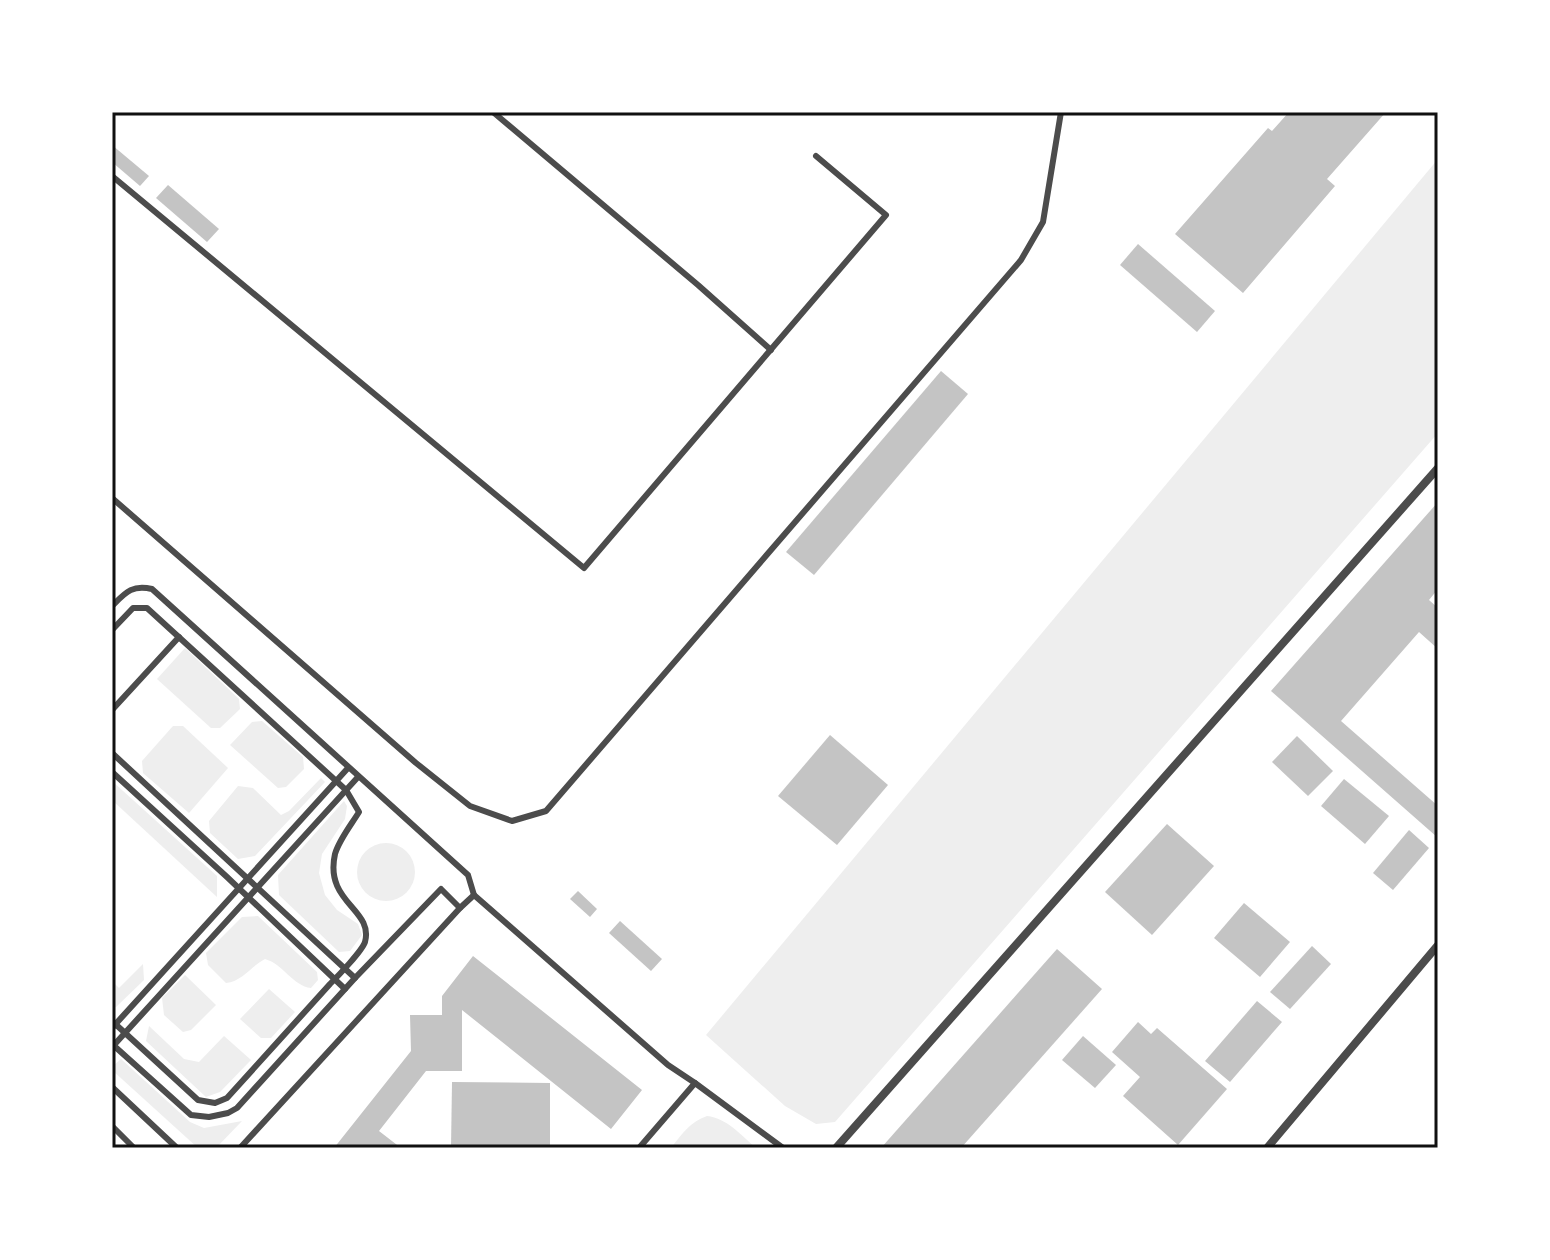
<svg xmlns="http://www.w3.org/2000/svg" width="1550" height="1260" viewBox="0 0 1550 1260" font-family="'Libre Baskerville',serif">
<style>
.green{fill:#eee}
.building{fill:#c4c4c4}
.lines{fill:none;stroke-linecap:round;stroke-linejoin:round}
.service{stroke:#4c4c4c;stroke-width:6}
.minor{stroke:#4c4c4c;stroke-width:8}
.neatline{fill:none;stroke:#111;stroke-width:3}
</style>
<rect width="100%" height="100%" fill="#fff"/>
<g class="green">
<path d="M 1438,159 L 1438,433 L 835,1122 L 816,1124 L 785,1106 L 706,1035 Z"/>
<path d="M 185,648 L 239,699 L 240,709 L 220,728 L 211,728 L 157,679 Z"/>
<path d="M 262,721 L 303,757 L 304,769 L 286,787 L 278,788 L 230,745 L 252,722 Z"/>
<path d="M 173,726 L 183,726 L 228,768 L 189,813 L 143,773 L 142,761 Z"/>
<path d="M 321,778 L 325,782 L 255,856 L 238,859 L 210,833 L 209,821 L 238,786 L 253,788 L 281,815 L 289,811 Z"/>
<path d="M 112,781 L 217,876 L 217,897 L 112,800 Z"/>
<path d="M 344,801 L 347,806 L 345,819 L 322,854 L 319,873 L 325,895 L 337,910 L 358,924 L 362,935 L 350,951 L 339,952 L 279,895 L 278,875 Z"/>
<circle cx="386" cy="872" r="29"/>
<path d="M 258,916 L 317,972 L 318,980 L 311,988 C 293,986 283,964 265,959 C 251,966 243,981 226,983 L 208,965 L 206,953 L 242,917 Z"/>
<path d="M 143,964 L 144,980 L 116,1007 L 112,1008 L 112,981 L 119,988 Z"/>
<path d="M 185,975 L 216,1005 L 191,1030 L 183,1032 L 164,1015 L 162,998 Z"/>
<path d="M 269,989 L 295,1012 L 271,1038 L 261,1038 L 240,1019 Z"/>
<path d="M 149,1026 L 184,1059 L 199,1062 L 224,1036 L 251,1060 L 220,1092 L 206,1097 L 146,1041 Z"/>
<path d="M 121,1059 L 190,1122 L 204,1128 L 242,1121 L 216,1148 L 198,1148 L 112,1070 L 112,1067 Z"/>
<path d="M 707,1116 C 727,1118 742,1136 756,1148 L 671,1148 C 682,1134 690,1122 707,1116 Z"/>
</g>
<g class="building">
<path d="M 1289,112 L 1386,112 L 1327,179 L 1335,186 L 1243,293 L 1175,234 L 1268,128 L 1272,131 Z"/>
<path d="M 112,145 L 149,176 L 140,186 L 112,162 Z"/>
<path d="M 168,185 L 219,229 L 207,242 L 156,198 Z"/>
<path d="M 1138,244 L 1215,311 L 1197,332 L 1120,265 Z"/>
<path d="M 941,371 L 968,394 L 814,575 L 786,552 Z"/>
<path d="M 1438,502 L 1438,589 L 1429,600 L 1438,608 L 1438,649 L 1419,632 L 1341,721 L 1438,806 L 1437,837 L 1271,691 Z"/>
<path d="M 830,735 L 888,785 L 837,845 L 778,796 Z"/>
<path d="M 1297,736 L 1333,771 L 1308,796 L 1272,762 Z"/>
<path d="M 1344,779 L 1389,816 L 1365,844 L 1321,806 Z"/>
<path d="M 1167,824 L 1214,866 L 1152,935 L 1105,892 Z"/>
<path d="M 1409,830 L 1429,848 L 1393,890 L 1373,873 Z"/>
<path d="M 578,891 L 597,909 L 590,917 L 570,899 Z"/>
<path d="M 1244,903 L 1290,942 L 1260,977 L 1214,938 Z"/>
<path d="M 620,921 L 662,959 L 651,971 L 609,933 Z"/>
<path d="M 1312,946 L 1331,964 L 1290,1009 L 1270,992 Z"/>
<path d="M 1057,949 L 1102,989 L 961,1148 L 881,1148 Z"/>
<path d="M 473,956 L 642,1090 L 611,1129 L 462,1010 L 462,1071 L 426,1071 L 379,1131 L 401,1148 L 334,1148 L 411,1051 L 410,1015 L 442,1015 L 442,996 Z"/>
<path d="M 1257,1001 L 1282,1022 L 1230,1082 L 1205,1061 Z"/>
<path d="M 1138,1022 L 1151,1034 L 1157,1028 L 1227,1089 L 1178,1145 L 1123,1096 L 1140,1077 L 1112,1052 Z"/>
<path d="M 1083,1036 L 1116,1065 L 1095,1088 L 1062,1060 Z"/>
<path d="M 452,1082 L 550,1083 L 550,1148 L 451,1148 Z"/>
</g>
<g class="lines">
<g class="service">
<path d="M 493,112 L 698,285 L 771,350"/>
<path d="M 112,176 L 584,568 L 886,215 L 816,156"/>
<path d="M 112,498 L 416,763 L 470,806 L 512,821 L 546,811 L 1021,260 L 1043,222 L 1061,112"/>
<path d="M 112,606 C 125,593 132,584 152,589 L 468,875 L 474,895"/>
<path d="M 112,630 L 133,608 L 147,608 L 346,790 L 359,812 C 351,825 339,840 335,854 C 324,903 374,909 365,942 C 362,951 338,976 330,984 C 296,1022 261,1060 227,1098 L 215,1103 L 198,1100 L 112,1021"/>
<path d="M 112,710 L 179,637"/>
<path d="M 112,753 L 355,978"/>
<path d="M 112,772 L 227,877 L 345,989"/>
<path d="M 112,1028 L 348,768"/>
<path d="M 112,1044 L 191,1115 L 209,1117 L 228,1113 L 237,1108 L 355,978 L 441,889 L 460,908"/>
<path d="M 114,1045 L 358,777"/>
<path d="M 112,1087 L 177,1148"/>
<path d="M 112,1126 L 134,1148"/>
<path d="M 240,1148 L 460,908 L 474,895 L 668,1065 L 695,1083"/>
<path d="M 639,1148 L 695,1083 L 783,1148"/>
</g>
<g class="minor">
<path d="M 836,1148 L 1438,468"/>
<path d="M 1267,1148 L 1438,945"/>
</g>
</g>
<rect width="1550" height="1260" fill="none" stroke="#ffffff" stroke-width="228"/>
<rect x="114" y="114" width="1322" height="1032" class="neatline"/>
</svg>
